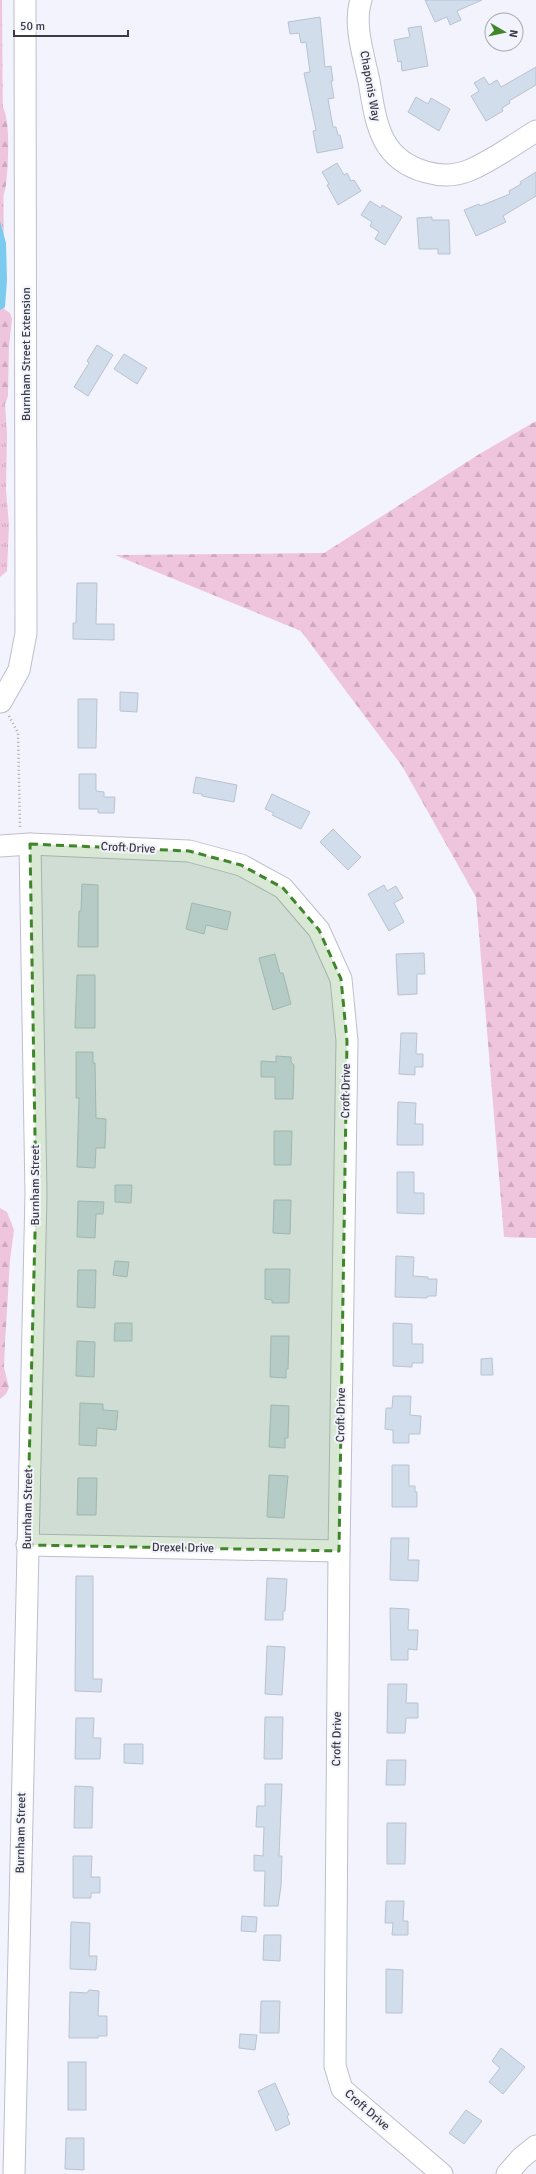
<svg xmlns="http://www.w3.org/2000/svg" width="536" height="2174" viewBox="0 0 536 2174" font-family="Signika,sans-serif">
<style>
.grass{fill:url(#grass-tufts)}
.forest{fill:url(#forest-firs)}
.water{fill:#7acbed}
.building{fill:#d2ddeb;stroke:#b8c3d1}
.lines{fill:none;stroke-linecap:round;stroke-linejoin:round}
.minor-casing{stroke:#bebecf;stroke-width:23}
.path{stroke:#a7a7b0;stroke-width:2.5;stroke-dasharray:1 3;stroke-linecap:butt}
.minor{stroke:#fff;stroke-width:21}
.marked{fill:#3f862b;fill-opacity:0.2;stroke:#3f862b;stroke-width:3;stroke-dasharray:8 5;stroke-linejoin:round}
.labels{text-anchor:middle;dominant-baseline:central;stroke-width:4;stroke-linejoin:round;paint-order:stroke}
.street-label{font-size:12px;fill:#3b3b42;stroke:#f3f3fe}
</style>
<defs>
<pattern id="grass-tufts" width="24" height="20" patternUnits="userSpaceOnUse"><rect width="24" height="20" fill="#efc4dd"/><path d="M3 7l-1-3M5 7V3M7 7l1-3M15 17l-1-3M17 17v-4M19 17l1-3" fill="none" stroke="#cea9bf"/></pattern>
<pattern id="forest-firs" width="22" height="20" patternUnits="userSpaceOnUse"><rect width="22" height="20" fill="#efc4dd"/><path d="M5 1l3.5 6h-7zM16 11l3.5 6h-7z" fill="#cea9bf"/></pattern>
</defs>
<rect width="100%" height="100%" fill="#f3f3fe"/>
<path class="grass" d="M 0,0 L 2,0 L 5,403 L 7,433 L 6,490 L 9,525 L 7,571 L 0,577 Z"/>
<g class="forest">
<path d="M 0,104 C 12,111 8,171 6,185 C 5,192 2,199 0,206 Z"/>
<path d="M 4,309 L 10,313 L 12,319 L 9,346 L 8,396 L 5,404 L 0,407 L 0,310 Z"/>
<path d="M 536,421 L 536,1238 L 504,1237 L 476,897 L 402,766 L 301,631 L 115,555 L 324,553 L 481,453 Z"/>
<path d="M 0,1208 L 7,1212 L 14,1230 L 10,1260 L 5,1343 L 4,1367 L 9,1388 L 6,1394 L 0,1399 Z"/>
</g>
<path class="water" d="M 0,221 L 6,243 L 7,280 L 5,307 L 0,310 Z"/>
<g class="building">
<path d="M 425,0 L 482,0 L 457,11 L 461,20 L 450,25 L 447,17 L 435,22 Z"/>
<path d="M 320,17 L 325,67 L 331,66 L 333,81 L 331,81 L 334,98 L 328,99 L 333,127 L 336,127 L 338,135 L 340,135 L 343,148 L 317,153 L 313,131 L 316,130 L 304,73 L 310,72 L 306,42 L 301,43 L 299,33 L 290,34 L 288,22 Z"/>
<path d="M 421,26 L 428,66 L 402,71 L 401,61 L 398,62 L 394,40 L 410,37 L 408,28 Z"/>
<path d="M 536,67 L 536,85 L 509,101 L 510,103 L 502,108 L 503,111 L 486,121 L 471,96 L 479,91 L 474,83 L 484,77 L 489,85 L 497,80 L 501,87 Z"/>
<path d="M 416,97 L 428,104 L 431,98 L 450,109 L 439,131 L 408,112 Z"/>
<path d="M 337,163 L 344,175 L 347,173 L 351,181 L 354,180 L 361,191 L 338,205 L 327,185 L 329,184 L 322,172 Z"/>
<path d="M 536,172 L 536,196 L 503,216 L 506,222 L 476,236 L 464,210 L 479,204 L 480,206 L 510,194 L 509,191 L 521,184 L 520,182 Z"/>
<path d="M 370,201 L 381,208 L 382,205 L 402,217 L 385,245 L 375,239 L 379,232 L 370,226 L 372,222 L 361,215 Z"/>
<path d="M 432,217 L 432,220 L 449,220 L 450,254 L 438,254 L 438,249 L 419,249 L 417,218 Z"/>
<path d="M 97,345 L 113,355 L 88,396 L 74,387 L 89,363 L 87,361 Z"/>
<path d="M 124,354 L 147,368 L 137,384 L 114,369 Z"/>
<path d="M 77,583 L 97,583 L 96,624 L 114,624 L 114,640 L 73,639 L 73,623 L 76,623 Z"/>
<path d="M 120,692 L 138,693 L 137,712 L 120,711 Z"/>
<path d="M 78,699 L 97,699 L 96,748 L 78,748 Z"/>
<path d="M 79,774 L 96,774 L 96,791 L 104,792 L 104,797 L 115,797 L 114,813 L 98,813 L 98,809 L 79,809 Z"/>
<path d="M 196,777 L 237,785 L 234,802 L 202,796 L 202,794 L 193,793 Z"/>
<path d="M 272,794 L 310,812 L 301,829 L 272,815 L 274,813 L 265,809 Z"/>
<path d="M 333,829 L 361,857 L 348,870 L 320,842 Z"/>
<path d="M 82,884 L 98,885 L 98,947 L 78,947 L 79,911 L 81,911 Z"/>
<path d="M 384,885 L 387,891 L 396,886 L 403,898 L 394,903 L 404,922 L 389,931 L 368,894 Z"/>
<path d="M 192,903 L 231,912 L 227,930 L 206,925 L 204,934 L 186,929 Z"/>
<path d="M 424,953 L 425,974 L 417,974 L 417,994 L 398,995 L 396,954 Z"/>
<path d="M 275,954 L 280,973 L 283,973 L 291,1004 L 273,1010 L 259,958 Z"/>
<path d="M 77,975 L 95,975 L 95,1028 L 75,1028 Z"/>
<path d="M 401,1033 L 417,1033 L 416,1054 L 423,1054 L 423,1067 L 415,1067 L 415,1075 L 399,1074 Z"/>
<path d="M 76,1052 L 93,1052 L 93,1063 L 95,1063 L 96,1118 L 106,1119 L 105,1148 L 96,1148 L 95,1168 L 77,1167 L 79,1098 L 76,1098 Z"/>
<path d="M 276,1056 L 291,1057 L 291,1062 L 294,1065 L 293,1099 L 275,1099 L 275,1077 L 261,1077 L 261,1061 L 276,1062 Z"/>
<path d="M 398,1102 L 416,1103 L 415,1124 L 423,1124 L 423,1145 L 397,1145 Z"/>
<path d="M 274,1131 L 292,1131 L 291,1165 L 274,1165 Z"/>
<path d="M 397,1172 L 414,1172 L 414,1193 L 424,1193 L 424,1214 L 397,1213 Z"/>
<path d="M 115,1185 L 132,1185 L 131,1203 L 115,1202 Z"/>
<path d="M 274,1200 L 291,1200 L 290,1234 L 273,1233 Z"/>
<path d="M 78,1201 L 104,1202 L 103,1214 L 96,1214 L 95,1238 L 77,1237 Z"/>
<path d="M 396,1256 L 414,1257 L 413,1276 L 428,1277 L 428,1279 L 437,1279 L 436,1296 L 428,1296 L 427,1298 L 395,1297 Z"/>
<path d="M 115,1261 L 129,1262 L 127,1277 L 113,1275 Z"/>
<path d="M 265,1269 L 290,1269 L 289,1303 L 272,1303 L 272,1300 L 265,1299 Z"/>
<path d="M 78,1270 L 96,1270 L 95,1308 L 77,1307 Z"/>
<path d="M 115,1323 L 132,1323 L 132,1341 L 114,1341 Z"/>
<path d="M 393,1323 L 412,1324 L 412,1344 L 423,1344 L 423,1363 L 412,1363 L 412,1367 L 393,1366 Z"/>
<path d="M 271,1336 L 289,1336 L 288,1369 L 286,1369 L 286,1378 L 270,1377 Z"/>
<path d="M 77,1341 L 95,1342 L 94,1377 L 76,1376 Z"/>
<path d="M 492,1358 L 493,1375 L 481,1375 L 481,1359 Z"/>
<path d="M 393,1396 L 411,1396 L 410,1415 L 421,1416 L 420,1434 L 409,1434 L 409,1443 L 393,1443 L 393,1430 L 385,1429 L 386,1408 L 392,1408 Z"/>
<path d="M 80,1403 L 103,1404 L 103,1410 L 118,1411 L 116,1430 L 97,1428 L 96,1446 L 79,1445 Z"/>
<path d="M 271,1405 L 289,1406 L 288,1438 L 285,1438 L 285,1448 L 269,1447 Z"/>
<path d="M 392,1465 L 409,1465 L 409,1486 L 415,1486 L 415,1492 L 417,1492 L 417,1507 L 392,1507 Z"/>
<path d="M 269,1475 L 288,1476 L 284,1518 L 267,1517 Z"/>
<path d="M 78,1478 L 97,1478 L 96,1515 L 77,1515 Z"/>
<path d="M 391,1538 L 409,1538 L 408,1560 L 419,1560 L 418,1581 L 390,1580 Z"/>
<path d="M 76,1576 L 93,1576 L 93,1679 L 102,1679 L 101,1692 L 75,1691 Z"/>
<path d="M 267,1578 L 287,1579 L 285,1611 L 283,1611 L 283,1620 L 265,1620 Z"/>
<path d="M 390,1608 L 409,1609 L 408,1630 L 418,1630 L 417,1650 L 408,1649 L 408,1660 L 391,1660 Z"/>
<path d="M 267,1646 L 285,1647 L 282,1695 L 265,1694 Z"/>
<path d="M 388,1684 L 407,1684 L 406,1703 L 418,1703 L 418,1718 L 406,1718 L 405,1733 L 387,1733 Z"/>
<path d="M 265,1717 L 283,1717 L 282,1759 L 264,1759 Z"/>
<path d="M 76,1718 L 94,1718 L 93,1738 L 101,1738 L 100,1759 L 75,1759 Z"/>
<path d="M 124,1744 L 143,1744 L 143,1764 L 124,1763 Z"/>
<path d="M 387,1760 L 406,1760 L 405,1785 L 386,1785 Z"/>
<path d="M 265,1784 L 282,1784 L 279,1856 L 282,1856 L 281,1886 L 278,1906 L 264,1906 L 265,1871 L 254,1871 L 254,1855 L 263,1856 L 264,1827 L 256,1827 L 257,1806 L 265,1806 Z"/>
<path d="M 75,1786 L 93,1787 L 92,1828 L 74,1828 Z"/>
<path d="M 387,1823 L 406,1823 L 405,1864 L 387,1864 Z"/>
<path d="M 73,1856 L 92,1856 L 91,1877 L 100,1877 L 100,1893 L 91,1893 L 91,1898 L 73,1898 Z"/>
<path d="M 386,1901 L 404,1901 L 403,1921 L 408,1921 L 408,1935 L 392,1935 L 393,1923 L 385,1923 Z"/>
<path d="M 242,1916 L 257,1917 L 256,1932 L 241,1931 Z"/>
<path d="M 71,1922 L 90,1923 L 89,1956 L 97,1956 L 96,1970 L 70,1969 Z"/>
<path d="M 264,1935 L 281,1935 L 280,1961 L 263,1960 Z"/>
<path d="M 386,1969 L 403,1970 L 402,2013 L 386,2013 Z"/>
<path d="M 89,1990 L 99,1991 L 98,2016 L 107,2016 L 107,2036 L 98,2036 L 98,2038 L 69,2038 L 70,1992 L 87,1993 Z"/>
<path d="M 261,2001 L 280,2001 L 279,2033 L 260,2033 Z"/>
<path d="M 240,2034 L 257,2035 L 255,2050 L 239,2048 Z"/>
<path d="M 501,2048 L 525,2067 L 503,2094 L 489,2082 L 500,2068 L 492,2061 Z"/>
<rect x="68" y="2062" width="18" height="48"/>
<path d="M 275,2083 L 289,2115 L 287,2116 L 290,2124 L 276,2131 L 258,2091 Z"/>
<path d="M 466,2110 L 482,2121 L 464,2144 L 449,2133 Z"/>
<path d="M 66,2138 L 84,2138 L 84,2170 L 65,2169 Z"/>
</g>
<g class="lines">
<defs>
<g id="minor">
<path d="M 361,0 C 353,24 364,57 369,81 C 376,122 379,159 426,172 C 440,176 456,176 470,170 C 493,160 515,144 536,131"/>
<path d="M 1,702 L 19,670 L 26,633 L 25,0"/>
<path d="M 0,846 L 30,844 L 189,851 L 241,865 L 283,888 L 319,930 L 341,979 L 347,1041 L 339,1551 L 335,2066 L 342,2089 L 442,2174"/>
<path d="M 27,1545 L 339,1551"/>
<path d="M 14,2174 L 36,1194 L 30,844"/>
<path d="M 507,2174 L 521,2158 L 536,2146"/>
</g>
</defs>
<use href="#minor" class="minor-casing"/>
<path class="path" d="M 9,716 L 18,733 L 20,827"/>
<use href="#minor" class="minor"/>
</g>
<path class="marked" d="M 30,844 L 189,851 L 241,865 L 283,888 L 319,930 L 341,979 L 347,1041 L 339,1551 L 27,1545 L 36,1194 Z"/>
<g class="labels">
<g class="street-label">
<text transform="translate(370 86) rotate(80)">Chaponis Way</text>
<text transform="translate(26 354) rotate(-90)">Burnham Street Extension</text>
<text transform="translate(128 848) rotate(3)">Croft Drive</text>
<text transform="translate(346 1091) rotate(-89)">Croft Drive</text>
<text transform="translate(35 1185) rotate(-90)">Burnham Street</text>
<text transform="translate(341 1415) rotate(-89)">Croft Drive</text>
<text transform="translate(28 1509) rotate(-89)">Burnham Street</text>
<text transform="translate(183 1548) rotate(1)">Drexel Drive</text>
<text transform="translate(337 1739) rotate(-89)">Croft Drive</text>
<text transform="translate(21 1833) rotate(-89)">Burnham Street</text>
<text transform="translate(367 2110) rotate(41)">Croft Drive</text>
</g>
</g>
<g transform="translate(504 32) rotate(99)"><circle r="19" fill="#f3f3fe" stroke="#a9a9b3"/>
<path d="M0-3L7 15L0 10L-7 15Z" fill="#3f862b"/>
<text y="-6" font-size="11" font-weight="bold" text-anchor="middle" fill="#3b3b42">N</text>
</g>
<path d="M14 30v6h114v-6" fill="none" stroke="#3b3b42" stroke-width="2"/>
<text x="20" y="30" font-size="12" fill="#3b3b42" stroke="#f3f3fe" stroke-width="3" paint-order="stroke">50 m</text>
</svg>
